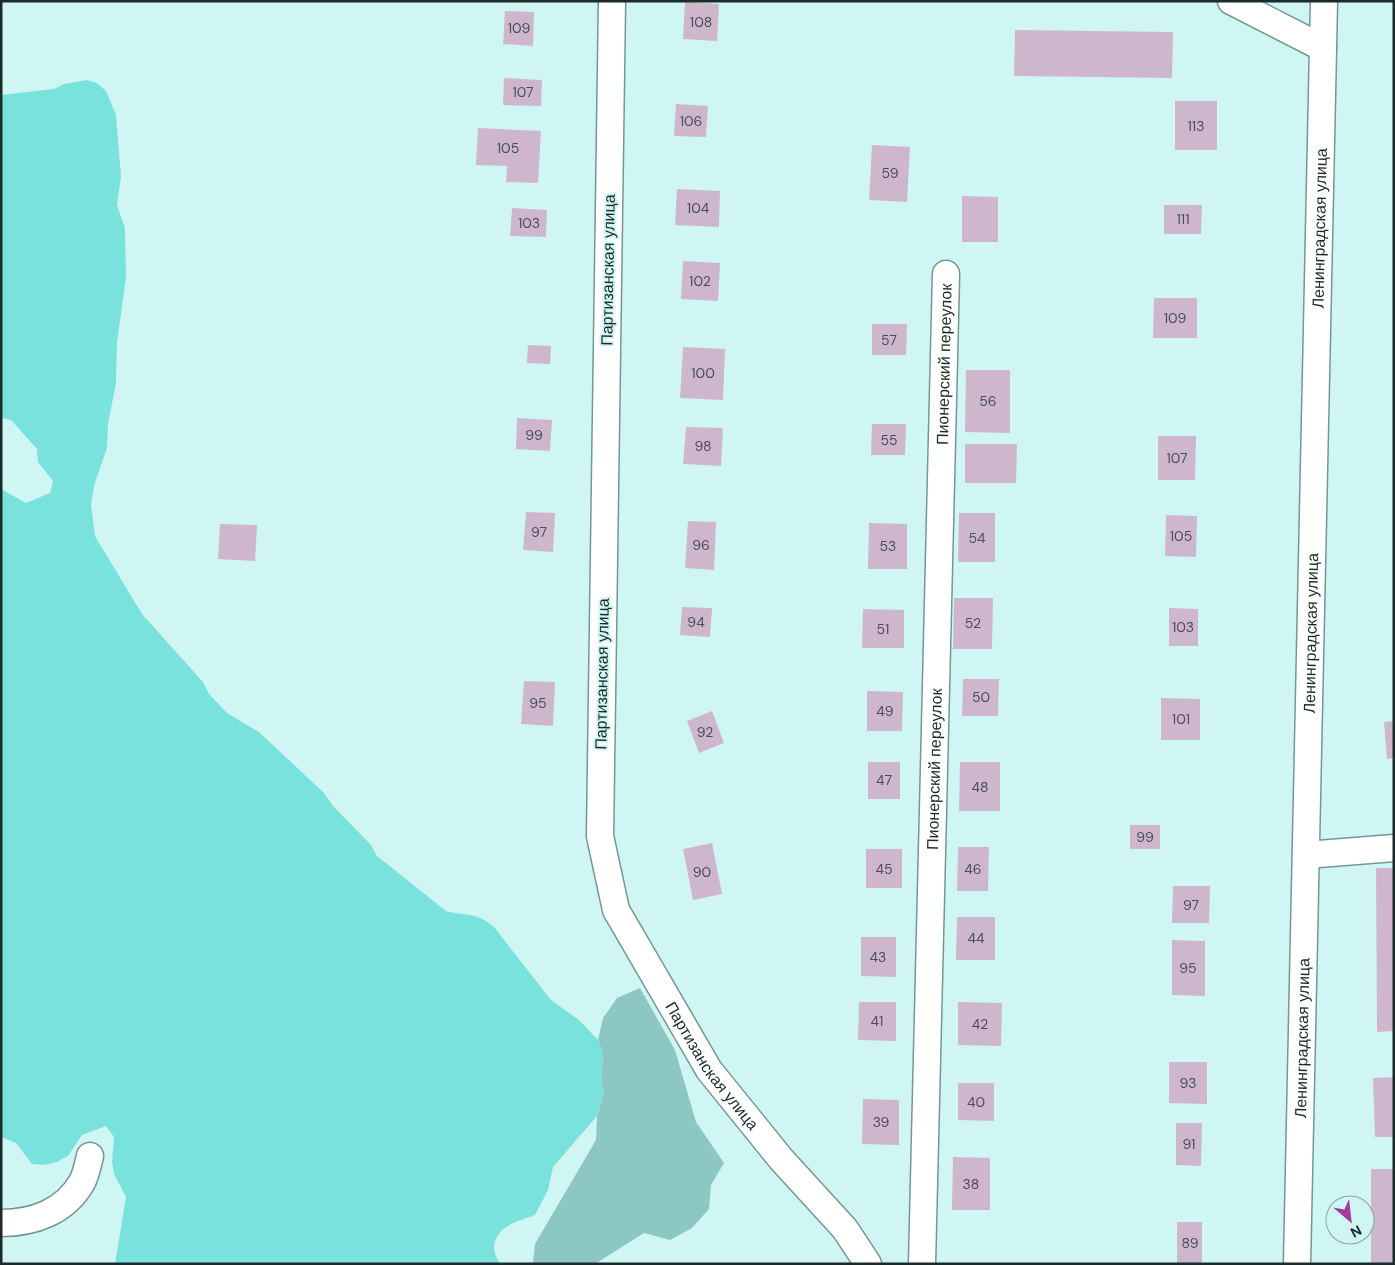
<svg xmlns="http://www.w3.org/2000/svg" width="1395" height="1265" viewBox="0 0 1395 1265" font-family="'DM Sans',sans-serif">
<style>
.green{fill:#8cc7c4}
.water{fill:#7ae2dd}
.building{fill:#ceb7cd}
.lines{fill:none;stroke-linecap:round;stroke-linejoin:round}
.minor-casing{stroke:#749795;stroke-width:29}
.minor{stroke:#fff;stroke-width:26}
.labels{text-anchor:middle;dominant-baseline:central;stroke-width:4;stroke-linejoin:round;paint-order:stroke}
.number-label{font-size:14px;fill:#484e53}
.street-label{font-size:16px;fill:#1c2b2a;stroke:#d0f6f3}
</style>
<rect width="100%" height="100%" fill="#d0f6f3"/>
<path class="green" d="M 640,988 L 675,1050 L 696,1122 L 724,1163 L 711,1185 L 709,1209 L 692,1228 L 670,1240 L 644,1233 L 595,1264 L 533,1264 L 535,1244 L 596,1140 L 597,1116 L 604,1091 L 601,1078 L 603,1053 L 598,1040 L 603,1018 L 617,998 Z"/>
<path class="water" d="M 87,80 L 97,83 L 106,91 L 116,115 L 121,177 L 117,205 L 125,228 L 126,277 L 117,342 L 116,383 L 108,424 L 107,448 L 94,486 L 91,505 L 95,536 L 142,614 L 203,682 L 209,694 L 227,713 L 259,732 L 324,793 L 333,806 L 371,845 L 377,856 L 446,911 C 468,917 475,911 494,927 L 551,1000 L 579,1020 L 598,1040 L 603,1053 L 601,1078 L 604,1091 L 597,1116 L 553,1167 L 548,1190 L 535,1215 C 519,1221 494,1226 494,1249 C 494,1253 498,1260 500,1264 L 115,1264 L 126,1197 L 114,1174 L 112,1162 L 114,1137 L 106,1126 L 82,1135 L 68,1156 L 57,1162 L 44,1165 L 32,1164 L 16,1143 L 1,1137 L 1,489 L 26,503 L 50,493 L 53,481 L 38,462 L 37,449 L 11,420 L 1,418 L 1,95 L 54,89 L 64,84 Z"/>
<g class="building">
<path d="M 685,2 L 719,4 L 717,41 L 683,39 Z"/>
<path d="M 505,11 L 534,12 L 533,46 L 503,44 Z"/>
<path d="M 1015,30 L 1173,32 L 1172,78 L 1014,76 Z"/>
<path d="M 504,78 L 542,80 L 541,106 L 503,105 Z"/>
<rect x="1175" y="101" width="42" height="49"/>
<path d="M 676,104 L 708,106 L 706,137 L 674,136 Z"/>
<path d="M 478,128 L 541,131 L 538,183 L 506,182 L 507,166 L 476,165 Z"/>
<path d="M 872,145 L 910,147 L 907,202 L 869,200 Z"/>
<path d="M 677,189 L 720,191 L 719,227 L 675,225 Z"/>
<path d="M 962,196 L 998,197 L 998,242 L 962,242 Z"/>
<path d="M 1164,205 L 1202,205 L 1201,234 L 1164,234 Z"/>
<path d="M 512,208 L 547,210 L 546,237 L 510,236 Z"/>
<path d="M 683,261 L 720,263 L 718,301 L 681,299 Z"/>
<path d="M 1154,298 L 1197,298 L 1197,338 L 1153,338 Z"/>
<path d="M 872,324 L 907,324 L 906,355 L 872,355 Z"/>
<path d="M 528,345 L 551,346 L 550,364 L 527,363 Z"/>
<path d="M 683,347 L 725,349 L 723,400 L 680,398 Z"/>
<path d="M 966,370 L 1010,370 L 1010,433 L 965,432 Z"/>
<path d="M 517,418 L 552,420 L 550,451 L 516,449 Z"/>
<path d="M 872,424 L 906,424 L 905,455 L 871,455 Z"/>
<path d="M 686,427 L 723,428 L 721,466 L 683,464 Z"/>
<path d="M 1158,436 L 1196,436 L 1195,480 L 1158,480 Z"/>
<path d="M 965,444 L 1017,444 L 1016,483 L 965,483 Z"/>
<path d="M 526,512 L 555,513 L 553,552 L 523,550 Z"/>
<path d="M 959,513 L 995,513 L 995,562 L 958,562 Z"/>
<path d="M 1166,515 L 1197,516 L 1196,557 L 1165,556 Z"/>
<path d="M 688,521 L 716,522 L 714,570 L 685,568 Z"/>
<path d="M 869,523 L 907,524 L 907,569 L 868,569 Z"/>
<path d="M 220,524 L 257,525 L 255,561 L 218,559 Z"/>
<path d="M 954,598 L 993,598 L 992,649 L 953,649 Z"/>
<path d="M 682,607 L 712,608 L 710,637 L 680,635 Z"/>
<path d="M 1169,608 L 1198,609 L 1198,646 L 1169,646 Z"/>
<path d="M 863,609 L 904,610 L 904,648 L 862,648 Z"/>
<path d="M 963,679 L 999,679 L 998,716 L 962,716 Z"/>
<path d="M 524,681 L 555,682 L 553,726 L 521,724 Z"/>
<path d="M 867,691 L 903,692 L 902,731 L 867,731 Z"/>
<path d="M 1161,698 L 1200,699 L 1200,740 L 1161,740 Z"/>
<path d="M 712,711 L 724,743 L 699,753 L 687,721 Z"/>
<path d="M 1394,721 L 1394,758 L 1387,759 L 1384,722 Z"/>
<rect x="868" y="762" width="32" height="37"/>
<path d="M 960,762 L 1000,762 L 1000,811 L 959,811 Z"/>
<rect x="1130" y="825" width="30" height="24"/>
<path d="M 712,843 L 722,894 L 693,900 L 683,849 Z"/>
<path d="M 958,847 L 989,847 L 988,891 L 957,891 Z"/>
<rect x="866" y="849" width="36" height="39"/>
<path d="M 1376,868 L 1394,868 L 1394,1031 L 1377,1032 Z"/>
<path d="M 1173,886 L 1210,886 L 1209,923 L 1172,923 Z"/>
<path d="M 957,917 L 995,917 L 995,960 L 956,960 Z"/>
<path d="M 861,937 L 896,937 L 896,977 L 861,976 Z"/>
<path d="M 1172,940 L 1205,941 L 1205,996 L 1172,995 Z"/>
<path d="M 859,1002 L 896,1002 L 896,1041 L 858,1040 Z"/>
<path d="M 958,1002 L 1002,1003 L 1001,1046 L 958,1045 Z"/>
<path d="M 1169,1062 L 1207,1062 L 1207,1104 L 1169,1103 Z"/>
<path d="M 1394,1077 L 1394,1137 L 1375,1137 L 1373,1078 Z"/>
<path d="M 958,1083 L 994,1083 L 994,1121 L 958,1120 Z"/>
<path d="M 863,1099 L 899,1100 L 899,1145 L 862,1144 Z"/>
<path d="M 1176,1123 L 1202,1123 L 1201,1166 L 1176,1165 Z"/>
<path d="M 953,1157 L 990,1158 L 990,1210 L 952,1210 Z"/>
<rect x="1371" y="1169" width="23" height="95"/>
<rect x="1177" y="1222" width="25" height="42"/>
</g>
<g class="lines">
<defs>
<g id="minor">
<path id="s1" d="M 612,1 L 600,836 L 616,910 L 709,1070 L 781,1159 L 845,1229 L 868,1264"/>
<path d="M 1231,1 L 1323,48"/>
<path d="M 1306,855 L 1394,848"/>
<path d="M 1,1223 C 33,1223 65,1212 82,1182 C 86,1175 88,1164 90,1156"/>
<path id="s2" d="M 922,1264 L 946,274"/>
<path id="s3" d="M 1297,1264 L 1324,1"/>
</g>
</defs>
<use href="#minor" class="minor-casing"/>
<use href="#minor" class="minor"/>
</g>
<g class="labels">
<g class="number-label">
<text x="701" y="22">108</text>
<text x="519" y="28">109</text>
<text x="523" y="92">107</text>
<text x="691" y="121">106</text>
<text x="1196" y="126">113</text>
<text x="508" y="148">105</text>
<text x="890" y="173">59</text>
<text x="698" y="208">104</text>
<text x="1183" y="219">111</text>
<text x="529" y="223">103</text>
<text x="700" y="281">102</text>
<text x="1175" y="318">109</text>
<text x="889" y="340">57</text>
<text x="703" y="373">100</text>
<text x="988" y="401">56</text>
<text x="534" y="435">99</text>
<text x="889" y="440">55</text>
<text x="703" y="446">98</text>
<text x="1177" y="458">107</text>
<text x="539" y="532">97</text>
<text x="1181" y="536">105</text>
<text x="977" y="538">54</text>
<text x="701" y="545">96</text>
<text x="888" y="546">53</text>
<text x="696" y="622">94</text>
<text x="973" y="623">52</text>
<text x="1183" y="627">103</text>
<text x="883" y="629">51</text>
<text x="981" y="697">50</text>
<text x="538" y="703">95</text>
<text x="885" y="711">49</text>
<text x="1181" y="719">101</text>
<text x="705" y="732">92</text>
<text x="884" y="780">47</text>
<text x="980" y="787">48</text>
<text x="1145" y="837">99</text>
<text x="884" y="869">45</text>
<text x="973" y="869">46</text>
<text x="702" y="872">90</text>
<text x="1191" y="905">97</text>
<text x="976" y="938">44</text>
<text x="878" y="957">43</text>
<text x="1188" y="968">95</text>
<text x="877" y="1021">41</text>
<text x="980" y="1024">42</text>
<text x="1188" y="1083">93</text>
<text x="976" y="1102">40</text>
<text x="881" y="1122">39</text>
<text x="1189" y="1144">91</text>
<text x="971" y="1184">38</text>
<text x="1190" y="1243">89</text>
</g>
<g class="street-label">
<text stroke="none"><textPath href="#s3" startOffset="1036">Ленинградская улица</textPath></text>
<text transform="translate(608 270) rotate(-89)">Партизанская улица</text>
<text stroke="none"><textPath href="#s2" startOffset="900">Пионерский переулок</textPath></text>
<text stroke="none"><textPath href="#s3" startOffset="631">Ленинградская улица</textPath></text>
<text transform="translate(602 674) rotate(-89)">Партизанская улица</text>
<text stroke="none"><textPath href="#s2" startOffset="495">Пионерский переулок</textPath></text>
<text stroke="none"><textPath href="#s3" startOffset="226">Ленинградская улица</textPath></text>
<text stroke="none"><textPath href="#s1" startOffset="1094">Партизанская улица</textPath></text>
</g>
</g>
<rect width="1395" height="1265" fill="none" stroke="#1c2b2a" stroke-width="5"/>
<g transform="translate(1350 1220) rotate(152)"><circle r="24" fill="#d0f6f3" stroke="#88a5a3"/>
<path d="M0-4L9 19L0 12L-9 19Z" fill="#9f3a9f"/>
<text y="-8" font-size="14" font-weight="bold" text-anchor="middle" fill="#1c2b2a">N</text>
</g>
</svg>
